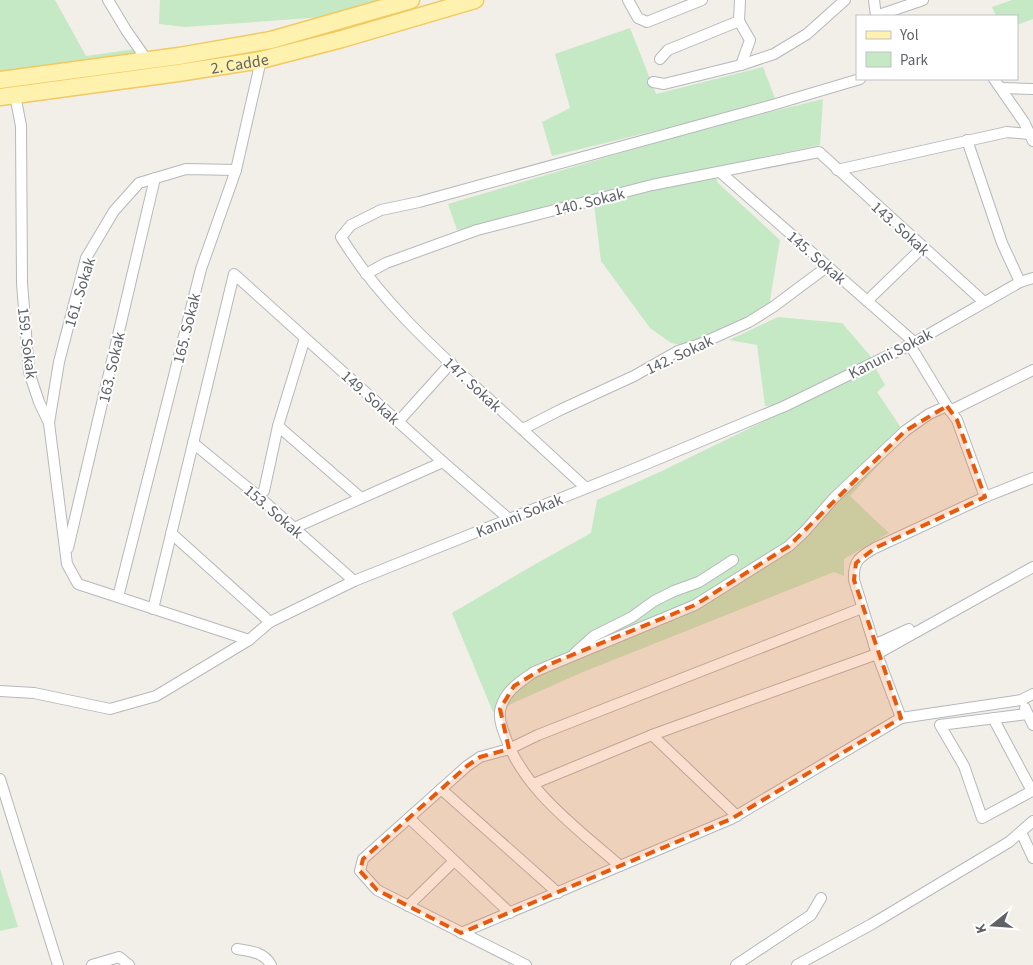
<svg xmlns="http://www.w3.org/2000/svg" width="1033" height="965" font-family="'Source Sans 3',sans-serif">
	<rect width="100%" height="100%" fill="#f1efe8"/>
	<g fill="#c5e8c5">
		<path d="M 0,0 L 55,0 L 86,56 L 135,49 L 138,55 L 0,75 Z"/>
		<path d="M 160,0 L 393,0 L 338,16 L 185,27 L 159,24 Z"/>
		<path d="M 1012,0 L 1033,0 L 1033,19 L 1017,25 L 1017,16 L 996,16 L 992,7 Z"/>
		<path d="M 630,28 L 656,94 L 763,67 L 776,101 L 552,156 L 542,122 L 570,108 L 555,54 Z"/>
		<path d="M 823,99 L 820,145 L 660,179 L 457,230 L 448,204 L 705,128 Z"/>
		<path d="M 716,177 L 718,183 L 780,240 L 770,300 L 774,309 L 687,346 L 671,343 L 650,328 L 601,261 L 594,204 L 702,178 Z"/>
		<path d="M 778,317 L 842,323 L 873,359 L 786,404 L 765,406 L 757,345 L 729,340 Z"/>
		<path d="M 875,367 L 885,385 L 877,392 L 906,435 L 850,496 L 889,533 L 844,559 L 844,576 L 834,572 L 583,672 L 493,712 L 452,613 L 532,566 L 591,533 L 597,500 L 662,471 Z"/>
		<path d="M 0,869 L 18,927 L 0,931 Z"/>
	</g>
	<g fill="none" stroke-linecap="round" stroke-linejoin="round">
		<defs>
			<g id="street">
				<path d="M 108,0 L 126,30 L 147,60"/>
				<path d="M 628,0 L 638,18 L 647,22 L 702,0"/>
				<path d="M 740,0 L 739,21 L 750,40 L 741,65"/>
				<path d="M 874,0 L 876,16"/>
				<path d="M 876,16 L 923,0"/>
				<path d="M 660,59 L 668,50 L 739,21"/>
				<path d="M 994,79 L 1024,122 L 1033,141"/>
				<path d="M 653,82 L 664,84 L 741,65 L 774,54 L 807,34 L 845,0"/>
				<path d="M 1002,88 L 1033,89"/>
				<path d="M 15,95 L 21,126 L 22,283 L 29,372 L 39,402 L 49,423 L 67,564 L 78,584 L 249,640"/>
				<path d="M 967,140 L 1002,243 L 1020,282"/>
				<path d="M 837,170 L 1007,132 L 1029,134"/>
				<path d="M 720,172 L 914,342"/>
				<path d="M 366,274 L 386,263 L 477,230 L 652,185 L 819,152 L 984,302"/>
				<path d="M 867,301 L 923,247"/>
				<path d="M 910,345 L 947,406 L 957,420 L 985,497 L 875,548 C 859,557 853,561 854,580 L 877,654 L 1033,567"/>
				<path d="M 950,411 L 1033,370"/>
				<path d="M 398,422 L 451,363"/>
				<path d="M 49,423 L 59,362 L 86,258 L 114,211 L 139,183 L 186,169 L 236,170"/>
				<path d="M 278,426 L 361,498"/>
				<path d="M 523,429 L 560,410 L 634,376 L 678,351 L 700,344 L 749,322 L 773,307 L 828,266"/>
				<path d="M 193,443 L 258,496 L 354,581"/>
				<path d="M 586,488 C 551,456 516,423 480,391 C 429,344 377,296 341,237 L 351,225 L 381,210 L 419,202 L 769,106 L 860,79"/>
				<path d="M 258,496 L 264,491 L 278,426 L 305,338"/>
				<path d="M 985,497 L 1033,478"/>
				<path d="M 294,528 L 443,462"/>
				<path d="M 171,533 L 270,622"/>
				<path d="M 68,548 L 155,178"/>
				<path d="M 118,597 L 201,269 L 236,170 L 261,60"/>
				<path d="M 153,609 L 234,274 L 443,462 L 509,519"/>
				<path d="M 874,645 L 909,629"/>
				<path d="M 575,653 L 594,636 L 632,617 L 654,601 L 674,591 L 699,582 L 733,560"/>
				<path d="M 0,691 L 34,693 L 110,709 L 156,696 L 249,640 L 270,622 L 354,581 L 634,469 L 785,406 L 910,345 L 1020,282 L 1033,278"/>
				<path d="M 1025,708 L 1033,725"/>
				<path d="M 993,718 L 1032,791 L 982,818 L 964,766 L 940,725 L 1027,714"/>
				<path d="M 652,735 L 737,816"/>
				<path d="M 0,779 L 58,965"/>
				<path d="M 533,784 L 652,735 L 877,654 L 901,718 L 1021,700 L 1033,694"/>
				<path d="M 441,789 L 558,893"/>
				<path d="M 409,818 L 510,913"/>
				<path d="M 1021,832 L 1033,858"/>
				<path d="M 620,866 C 577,828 522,789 504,733 C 501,725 498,715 501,707 C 506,690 520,682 534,672 L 695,605 L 789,546 L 805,531 L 834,498 L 905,431 L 929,414 L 947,406"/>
				<path d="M 408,906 L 454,861"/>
				<path d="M 461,933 L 731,819 L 901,718"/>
				<path d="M 237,949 C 250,951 264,952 271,965"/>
				<path d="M 92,965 L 119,957 L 129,965"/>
				<path d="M 526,965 L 377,890 L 360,871 L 363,859 L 467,766 L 480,757 L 509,749 L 538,735 L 862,608"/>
				<path d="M 736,965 L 811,915 L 821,898"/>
				<path d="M 797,965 L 872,924 L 1009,842 L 1033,821"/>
			</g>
			<g id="primary">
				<path d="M 0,80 L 179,56 L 271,40 L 411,0"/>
				<path id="s1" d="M 0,97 L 178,73 L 261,60 L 342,39 L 475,0"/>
			</g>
		</defs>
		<use href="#street" stroke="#b5b8bc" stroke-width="12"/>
		<use href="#primary" stroke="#f2c960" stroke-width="19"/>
		<use href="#street" stroke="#fff" stroke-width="10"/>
		<use href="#primary" stroke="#fff2af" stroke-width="16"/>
	</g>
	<path fill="#e8590c" fill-opacity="0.2" stroke="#e8590c" stroke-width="4" stroke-dasharray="10 6" stroke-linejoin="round" d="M 947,406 L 957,420 L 985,497 L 875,548 L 856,563 L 854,580 L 901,718 L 731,819 L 461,933 L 377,890 L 360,871 L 363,859 L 467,766 L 480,757 L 509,749 L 500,709 L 514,686 L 550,664 L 695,605 L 789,546 L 905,431 Z"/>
	<g text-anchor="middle" stroke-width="4" stroke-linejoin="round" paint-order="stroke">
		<g font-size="16" fill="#5f6368" stroke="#fff">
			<text dy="6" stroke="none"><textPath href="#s1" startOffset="242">2. Cadde</textPath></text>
			<text transform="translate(589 201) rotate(-14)" y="6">140. Sokak</text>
			<text transform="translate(901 228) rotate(42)" y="6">143. Sokak</text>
			<text transform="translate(817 257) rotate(41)" y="6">145. Sokak</text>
			<text transform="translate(79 292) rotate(-73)" y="6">161. Sokak</text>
			<text transform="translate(186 328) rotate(-76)" y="6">165. Sokak</text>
			<text transform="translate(28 343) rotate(83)" y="6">159. Sokak</text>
			<text transform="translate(890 353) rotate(-27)" y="6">Kanuni Sokak</text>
			<text transform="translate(679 354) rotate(-25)" y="6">142. Sokak</text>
			<text transform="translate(111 367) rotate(-77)" y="6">163. Sokak</text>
			<text transform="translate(473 384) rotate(43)" y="6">147. Sokak</text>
			<text transform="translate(371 397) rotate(42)" y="6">149. Sokak</text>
			<text transform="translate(274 511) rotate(41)" y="6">153. Sokak</text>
			<text transform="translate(519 515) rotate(-22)" y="6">Kanuni Sokak</text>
		</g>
	</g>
	<rect x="856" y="15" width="162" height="65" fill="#ffffff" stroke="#bfc1c3"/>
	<rect x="866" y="31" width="25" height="8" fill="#fff2af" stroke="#bfc1c3"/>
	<text x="900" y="40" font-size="15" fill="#5f6368">Yol</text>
	<rect x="866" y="52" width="25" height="15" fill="#c5e8c5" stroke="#bfc1c3"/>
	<text x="900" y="65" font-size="15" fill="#5f6368">Park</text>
	<g transform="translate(993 925) rotate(253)" stroke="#ffffff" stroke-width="4" paint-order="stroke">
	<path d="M0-4L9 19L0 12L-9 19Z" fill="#5f6368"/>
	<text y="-8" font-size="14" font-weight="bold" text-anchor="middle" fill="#5f6368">K</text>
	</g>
</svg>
